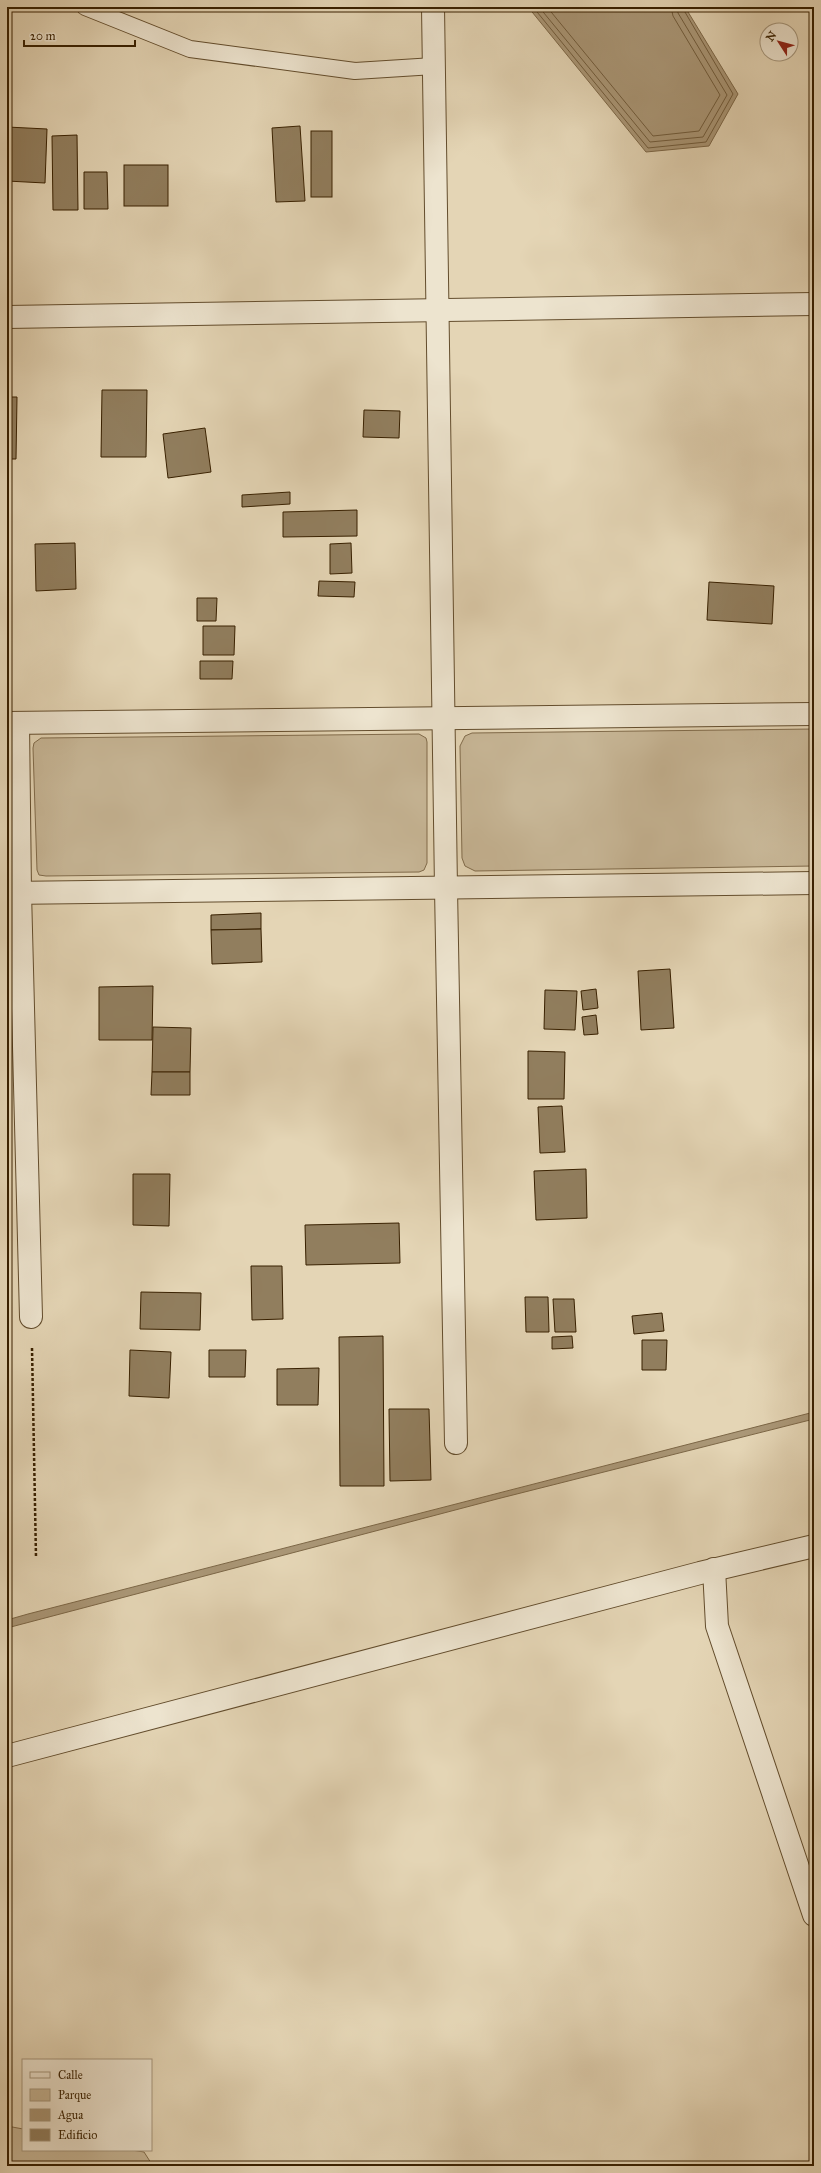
<svg xmlns="http://www.w3.org/2000/svg" width="821" height="2173" font-family="'IM FELL Great Primer',serif">
	<rect width="100%" height="100%" fill="#e4d5b5"/>
	<filter id="stains"><feTurbulence type="fractalNoise" baseFrequency=".005" numOctaves="4"/><feColorMatrix values="0 0 0 0 .2 0 0 0 0 .09 0 0 0 0 .02 0 0 0 .5 -.17"/></filter>
	<radialGradient id="worn" r=".72"><stop offset=".6" stop-color="#630" stop-opacity="0"/><stop offset="1" stop-color="#630" stop-opacity=".3"/></radialGradient>
	<g fill="#c7b696" stroke="#806b4b">
		<path d="M 814,729 L 814,866 L 475,871 L 465,866 L 462,858 L 460,746 L 465,736 L 472,733 Z"/>
		<path d="M 419,734 L 426,738 L 427,742 L 427,863 L 424,870 L 419,872 L 46,876 L 39,875 L 37,870 L 33,748 L 34,743 L 41,738 Z"/>
		<path d="M 7,2126 L 23,2129 L 23,2150 L 132,2150 L 144,2152 L 153,2166 L 7,2166 Z"/>
	</g>
	<g fill="#aa9777" stroke="#7c6747">
		<path d="M 528,7 L 685,7 L 738,94 L 709,146 L 646,152 Z"/>
		<path d="M 814,1412 L 814,1419 L 497,1499 L 7,1628 L 7,1620 L 28,1614 Z"/>
	</g>
	<g fill="none" stroke-linecap="round" stroke-linejoin="round">
		<g stroke="#715c3c" stroke-width="1">
			<path d="M 533,7 L 648,148 L 706,142 L 733,94 L 682,7"/>
			<path d="M 539,7 L 650,142 L 703,137 L 727,95 L 678,13 L 677,7"/>
			<path d="M 547,7 L 653,136 L 699,131 L 720,95 L 673,16 L 671,7"/>
		</g>
	</g>
	<g fill="#917e5e" stroke="#382000">
		<path d="M 300,126 L 305,201 L 276,202 L 272,128 Z"/>
		<path d="M 7,127 L 47,129 L 45,183 L 7,181 Z"/>
		<rect x="311" y="131" width="21" height="66"/>
		<path d="M 77,135 L 78,210 L 53,210 L 52,136 Z"/>
		<rect x="124" y="165" width="44" height="41"/>
		<path d="M 84,172 L 107,172 L 108,209 L 84,209 Z"/>
		<path d="M 102,390 L 147,390 L 146,457 L 101,457 Z"/>
		<path d="M 7,397 L 17,397 L 16,459 L 7,459 Z"/>
		<path d="M 364,410 L 400,411 L 399,438 L 363,437 Z"/>
		<path d="M 205,428 L 211,472 L 168,478 L 163,434 Z"/>
		<path d="M 290,492 L 290,504 L 242,507 L 242,495 Z"/>
		<path d="M 357,510 L 357,536 L 283,537 L 283,512 Z"/>
		<path d="M 75,543 L 76,589 L 36,591 L 35,544 Z"/>
		<path d="M 351,543 L 352,573 L 330,574 L 330,544 Z"/>
		<path d="M 319,581 L 355,582 L 354,597 L 318,596 Z"/>
		<path d="M 709,582 L 774,586 L 772,624 L 707,620 Z"/>
		<path d="M 197,598 L 217,598 L 216,621 L 197,621 Z"/>
		<path d="M 203,626 L 235,626 L 234,655 L 203,655 Z"/>
		<path d="M 200,661 L 233,661 L 232,679 L 200,679 Z"/>
		<path d="M 261,913 L 261,929 L 211,930 L 211,915 Z"/>
		<path d="M 261,929 L 262,962 L 212,964 L 211,930 Z"/>
		<path d="M 670,969 L 674,1028 L 641,1030 L 638,971 Z"/>
		<path d="M 153,986 L 152,1040 L 99,1040 L 99,987 Z"/>
		<path d="M 596,989 L 598,1008 L 583,1010 L 581,991 Z"/>
		<path d="M 545,990 L 577,991 L 575,1030 L 544,1029 Z"/>
		<path d="M 596,1015 L 598,1034 L 584,1035 L 582,1017 Z"/>
		<path d="M 153,1027 L 191,1028 L 190,1072 L 152,1072 Z"/>
		<path d="M 528,1051 L 565,1052 L 564,1099 L 528,1099 Z"/>
		<path d="M 152,1072 L 190,1072 L 190,1095 L 151,1095 Z"/>
		<path d="M 562,1106 L 565,1152 L 540,1153 L 538,1107 Z"/>
		<path d="M 586,1169 L 587,1218 L 536,1220 L 534,1171 Z"/>
		<path d="M 133,1174 L 170,1174 L 169,1226 L 133,1225 Z"/>
		<path d="M 399,1223 L 400,1263 L 306,1265 L 305,1225 Z"/>
		<path d="M 251,1266 L 282,1266 L 283,1319 L 252,1320 Z"/>
		<path d="M 141,1292 L 201,1293 L 200,1330 L 140,1329 Z"/>
		<path d="M 525,1297 L 548,1297 L 549,1332 L 526,1332 Z"/>
		<path d="M 553,1299 L 574,1299 L 576,1332 L 555,1332 Z"/>
		<path d="M 662,1313 L 664,1331 L 634,1334 L 632,1316 Z"/>
		<path d="M 383,1336 L 384,1486 L 340,1486 L 339,1337 Z"/>
		<path d="M 572,1336 L 573,1348 L 552,1349 L 552,1337 Z"/>
		<path d="M 642,1340 L 667,1340 L 666,1370 L 642,1370 Z"/>
		<path d="M 130,1350 L 171,1352 L 169,1398 L 129,1396 Z"/>
		<path d="M 209,1350 L 246,1350 L 245,1377 L 209,1377 Z"/>
		<path d="M 319,1368 L 318,1405 L 277,1405 L 277,1369 Z"/>
		<path d="M 389,1409 L 429,1409 L 431,1480 L 390,1481 Z"/>
	</g>
	<g fill="none" stroke-linecap="round" stroke-linejoin="round">
		<defs>
			<path id="service" d="M 85,7 L 190,49 L 355,71 L 434,66"/>
			<g id="minor">
				<path d="M 433,7 L 446,888 L 456,1443"/>
				<path d="M 7,317 L 814,304"/>
				<path d="M 7,723 L 814,714"/>
				<path d="M 18,723 L 20,892 L 31,1317"/>
				<path d="M 7,893 L 814,883"/>
				<path d="M 714,1569 L 717,1626 L 814,1915"/>
			</g>
			<path id="tertiary" d="M 7,1756 L 700,1573 L 814,1546"/>
		</defs>
		<use href="#service" stroke="#634d2d" stroke-width="18"/>
		<use href="#minor" stroke="#634d2d" stroke-width="24"/>
		<use href="#tertiary" stroke="#634d2d" stroke-width="24"/>
		<path stroke="#382000" stroke-width="2.5" stroke-dasharray="3 2" stroke-linecap="butt" d="M 32,1348 L 36,1557"/>
		<use href="#service" stroke="#ede4cf" stroke-width="16"/>
		<use href="#minor" stroke="#ede4cf" stroke-width="22"/>
		<use href="#tertiary" stroke="#ede4cf" stroke-width="22"/>
	</g>
	<rect width="821" height="2173" fill="none" stroke="#e4d5b5" stroke-width="24"/>
	<rect x="8" y="8" width="805" height="2157" fill="none" stroke="#382000" stroke-width="2"/>
	<rect x="12" y="12" width="797" height="2149" fill="none" stroke="#382000"/>
	<rect x="22" y="2059" width="130" height="92" fill="#ede4cf" stroke="#a5967c"/>
	<rect x="30" y="2072" width="20" height="6" fill="#ede4cf" stroke="#a5967c"/>
	<text x="58" y="2079" font-size="12" fill="#382000">Calle</text>
	<rect x="30" y="2089" width="20" height="12" fill="#c7b696" stroke="#a5967c"/>
	<text x="58" y="2099" font-size="12" fill="#382000">Parque</text>
	<rect x="30" y="2109" width="20" height="12" fill="#aa9777" stroke="#a5967c"/>
	<text x="58" y="2119" font-size="12" fill="#382000">Agua</text>
	<rect x="30" y="2129" width="20" height="12" fill="#917e5e" stroke="#a5967c"/>
	<text x="58" y="2139" font-size="12" fill="#382000">Edificio</text>
	<g transform="translate(779 42) rotate(306)"><circle r="19" fill="#ede4cf" stroke="#a5967c"/>
	<path d="M0-3L7 15L0 10L-7 15Z" fill="#8f2418"/>
	<text y="-6" font-size="11" font-weight="bold" text-anchor="middle" fill="#382000">N</text>
	</g>
	<path d="M24 40v6h111v-6" fill="none" stroke="#382000" stroke-width="2"/>
	<text x="30" y="40" font-size="12" fill="#382000" stroke="#ede4cf" stroke-width="3" paint-order="stroke">20 m</text>
	<rect width="100%" height="100%" filter="url(#stains)"/>
	<rect width="100%" height="100%" fill="url(#worn)"/>
</svg>
